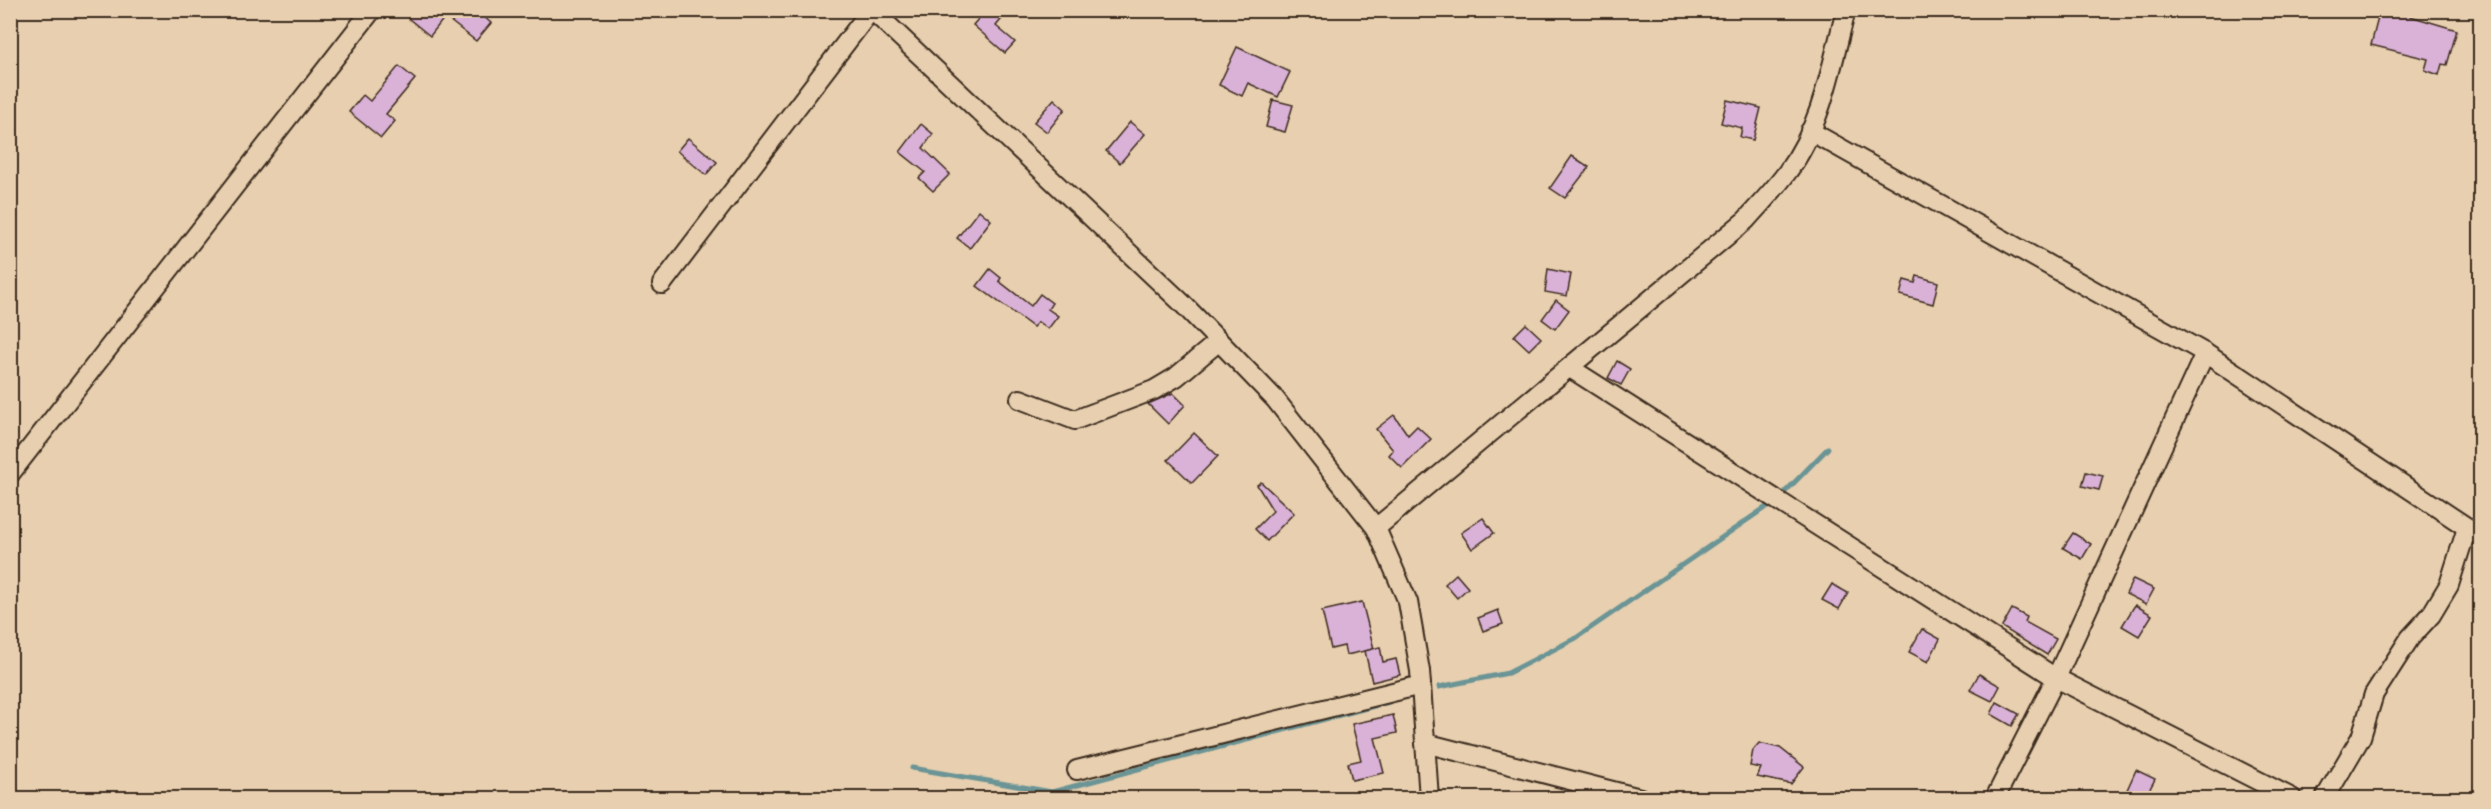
<svg xmlns="http://www.w3.org/2000/svg" width="2491" height="809" font-family="Mali,sans-serif">
	<rect width="100%" height="100%" fill="#e7cfaf"/>
	<filter id="ink" filterUnits="userSpaceOnUse"><feTurbulence type="fractalNoise" baseFrequency=".0167" numOctaves="2"/><feDisplacementMap in="SourceGraphic" scale="12" xChannelSelector="R" yChannelSelector="G"/><feConvolveMatrix kernelMatrix="1 2 1 2 8 2 1 2 1" color-interpolation-filters="sRGB"/></filter>
	<g filter="url(#ink)">
		<g fill="none" stroke-linecap="round" stroke-linejoin="round">
			<g stroke="#6a9495" stroke-width="5">
				<path d="M 1786,491 L 1828,448"/>
				<path d="M 1439,687 L 1508,673 L 1576,638 L 1769,505"/>
				<path d="M 912,768 L 1052,792 L 1389,702"/>
			</g>
		</g>
		<g fill="#dab1d7" stroke="#3b2a1e" stroke-width="1.5">
			<path d="M 398,10 L 476,10 L 491,23 L 476,41 L 445,17 L 430,36 Z"/>
			<path d="M 986,10 L 1009,10 L 996,26 L 1015,42 L 1005,53 L 973,25 Z"/>
			<path d="M 2380,10 L 2400,10 L 2411,14 L 2410,16 L 2457,30 L 2447,65 L 2442,64 L 2439,75 L 2425,70 L 2428,59 L 2371,45 Z"/>
			<path d="M 1237,47 L 1290,72 L 1278,97 L 1248,83 L 1242,96 L 1219,85 Z"/>
			<path d="M 399,66 L 415,79 L 386,114 L 395,121 L 381,138 L 349,112 L 363,95 L 370,101 Z"/>
			<path d="M 1054,99 L 1065,109 L 1047,132 L 1034,122 Z"/>
			<path d="M 1273,100 L 1293,105 L 1285,132 L 1266,127 Z"/>
			<path d="M 1727,100 L 1761,108 L 1753,140 L 1740,137 L 1742,128 L 1721,123 Z"/>
			<path d="M 1130,122 L 1145,134 L 1120,163 L 1106,151 Z"/>
			<path d="M 921,124 L 933,134 L 923,148 L 950,174 L 933,191 L 919,178 L 925,172 L 900,152 Z"/>
			<path d="M 688,138 L 717,162 L 706,175 L 677,151 Z"/>
			<path d="M 1572,156 L 1589,167 L 1565,198 L 1550,188 Z"/>
			<path d="M 979,210 L 991,220 L 970,248 L 957,238 Z"/>
			<path d="M 990,269 L 1001,278 L 999,281 L 1031,306 L 1040,294 L 1052,303 L 1048,309 L 1058,316 L 1048,329 L 1038,322 L 1033,327 L 977,286 Z"/>
			<path d="M 1548,269 L 1571,274 L 1567,296 L 1545,292 Z"/>
			<path d="M 1917,276 L 1938,282 L 1933,304 L 1900,295 L 1904,280 L 1915,283 Z"/>
			<path d="M 1556,300 L 1569,310 L 1555,329 L 1542,319 Z"/>
			<path d="M 1526,324 L 1541,338 L 1529,350 L 1514,336 Z"/>
			<path d="M 1617,361 L 1630,369 L 1621,385 L 1608,378 Z"/>
			<path d="M 1173,393 L 1185,405 L 1168,424 L 1148,404 Z"/>
			<path d="M 1394,415 L 1408,435 L 1417,426 L 1431,439 L 1402,468 L 1389,455 L 1393,450 L 1376,429 Z"/>
			<path d="M 1194,433 L 1218,456 L 1192,483 L 1168,460 Z"/>
			<path d="M 2086,472 L 2103,476 L 2099,490 L 2082,486 Z"/>
			<path d="M 1261,482 L 1294,513 L 1267,541 L 1255,529 L 1273,511 L 1257,485 Z"/>
			<path d="M 1483,518 L 1494,533 L 1472,549 L 1461,533 Z"/>
			<path d="M 2073,533 L 2091,544 L 2082,559 L 2063,548 Z"/>
			<path d="M 1456,574 L 1468,588 L 1457,598 L 1445,584 Z"/>
			<path d="M 2133,579 L 2154,589 L 2146,604 L 2126,594 Z"/>
			<path d="M 1832,584 L 1848,593 L 1839,609 L 1822,600 Z"/>
			<path d="M 1362,602 L 1374,649 L 1346,655 L 1344,646 L 1331,649 L 1322,611 Z"/>
			<path d="M 2135,605 L 2152,615 L 2139,636 L 2122,626 Z"/>
			<path d="M 2012,609 L 2027,617 L 2025,622 L 2056,639 L 2047,655 L 2002,627 Z"/>
			<path d="M 1498,610 L 1503,624 L 1483,631 L 1478,618 Z"/>
			<path d="M 1922,629 L 1940,639 L 1928,662 L 1909,652 Z"/>
			<path d="M 1380,647 L 1383,662 L 1396,659 L 1400,675 L 1372,682 L 1365,651 Z"/>
			<path d="M 1979,674 L 2000,686 L 1992,701 L 1970,690 Z"/>
			<path d="M 1997,702 L 2019,714 L 2012,726 L 1991,714 Z"/>
			<path d="M 1393,715 L 1397,733 L 1375,738 L 1384,773 L 1352,780 L 1348,763 L 1361,760 L 1352,724 Z"/>
			<path d="M 1759,743 L 1780,748 L 1804,767 L 1791,784 L 1757,777 L 1761,768 L 1750,766 L 1753,750 Z"/>
			<path d="M 2136,770 L 2155,779 L 2145,798 L 2126,792 Z"/>
		</g>
		<g fill="none" stroke-linecap="round" stroke-linejoin="round">
			<defs>
				<g id="minor">
					<path d="M 872,10 L 1182,303 L 1275,399 L 1376,528 L 1408,602 L 1420,671 L 1429,798"/>
					<path d="M 1810,131 L 2205,353 L 2480,536"/>
					<path d="M 662,284 L 871,10"/>
					<path d="M 1570,368 L 2056,678 L 2292,798"/>
					<path d="M 1020,399 L 1075,420 L 1154,390 L 1176,377 L 1219,341"/>
					<path d="M 10,474 L 372,10"/>
					<path d="M 1376,528 L 1746,220 C 1760,204 1776,188 1788,171 C 1822,126 1832,63 1846,10"/>
					<path d="M 1425,743 L 1640,798"/>
					<path d="M 1077,770 L 1421,685"/>
					<path d="M 1995,798 L 2056,678 L 2205,353"/>
					<path d="M 2325,798 L 2361,737 L 2374,694 L 2410,638 L 2431,615 L 2449,585 L 2467,528"/>
				</g>
			</defs>
			<use href="#minor" stroke="#3b2a1e" stroke-width="22"/>
			<use href="#minor" stroke="#e7cfaf" stroke-width="18"/>
		</g>
	</g>
	<rect width="2491" height="809" fill="none" stroke="#e7cfaf" stroke-width="36"/>
	<rect x="18" y="18" width="2455" height="773" fill="none" stroke="#3b2a1e" stroke-width="2" filter="url(#ink)"/>
</svg>
